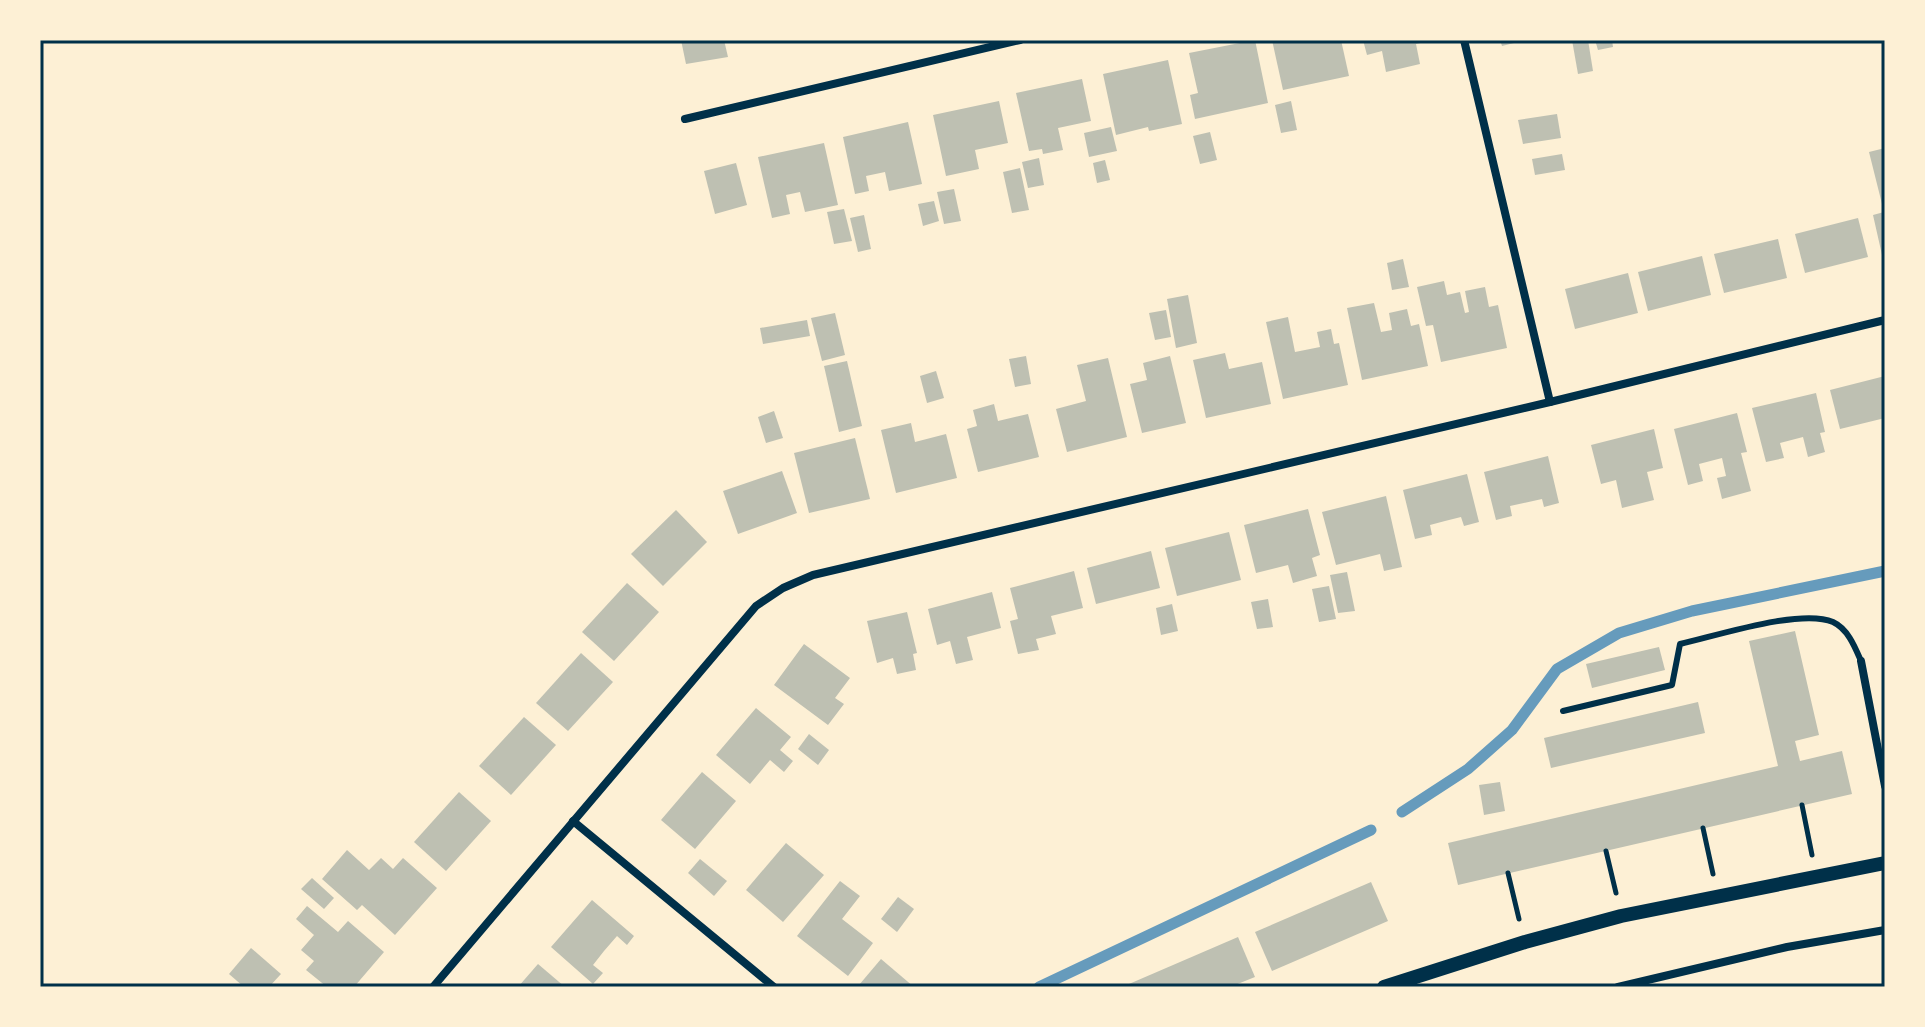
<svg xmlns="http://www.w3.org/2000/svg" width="1925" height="1027" font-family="Figtree,sans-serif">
	<rect width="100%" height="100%" fill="#fdf0d5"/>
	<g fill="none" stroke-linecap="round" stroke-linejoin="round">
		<g stroke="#669bbc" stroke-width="11">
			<path d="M 1402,812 L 1468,769 L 1512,730 L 1557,669 L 1619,633 L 1692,611 L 1885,571"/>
			<path d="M 1039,987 L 1371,830"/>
		</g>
	</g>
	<g fill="#bec0b2">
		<path d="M 681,40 L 724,40 L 728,57 L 686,64 Z"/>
		<path d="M 1255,40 L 1268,103 L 1195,119 L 1190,95 L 1198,93 L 1189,53 Z"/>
		<path d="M 1272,40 L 1341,40 L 1349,76 L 1283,90 Z"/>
		<path d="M 1363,40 L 1429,40 L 1429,41 L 1416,44 L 1420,64 L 1386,72 L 1382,51 L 1367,55 Z"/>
		<path d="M 1500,40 L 1522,40 L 1522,41 L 1502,46 Z"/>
		<path d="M 1572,40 L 1588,40 L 1593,71 L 1578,74 Z"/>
		<path d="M 1595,40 L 1612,40 L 1613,47 L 1598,50 Z"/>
		<path d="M 1168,60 L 1182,124 L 1149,131 L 1148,127 L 1116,135 L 1103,74 Z"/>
		<path d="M 1082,79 L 1091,121 L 1058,128 L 1063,150 L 1043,154 L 1042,149 L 1029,151 L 1016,93 Z"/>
		<path d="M 999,101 L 1008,143 L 975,150 L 979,169 L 946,176 L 933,115 Z"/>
		<path d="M 1291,101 L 1297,130 L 1281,133 L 1275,105 Z"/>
		<path d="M 1557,114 L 1561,138 L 1523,144 L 1518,120 Z"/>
		<path d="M 908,122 L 922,184 L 889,191 L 885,172 L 866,176 L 869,191 L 855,194 L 843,137 Z"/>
		<path d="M 1111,127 L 1117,151 L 1089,157 L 1084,133 Z"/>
		<path d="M 1210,132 L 1217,160 L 1200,164 L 1193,136 Z"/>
		<path d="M 824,143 L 838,205 L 805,212 L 800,192 L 786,195 L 790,214 L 772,218 L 758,157 Z"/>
		<path d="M 1885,148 L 1885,254 L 1882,255 L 1873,215 L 1884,212 L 1869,152 Z"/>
		<path d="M 1562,154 L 1565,170 L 1535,175 L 1532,159 Z"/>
		<path d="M 1039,158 L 1044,185 L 1028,188 L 1022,162 Z"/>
		<path d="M 1105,160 L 1110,180 L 1097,183 L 1093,163 Z"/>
		<path d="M 736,163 L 747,205 L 715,214 L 704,171 Z"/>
		<path d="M 1020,168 L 1029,210 L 1012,213 L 1003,172 Z"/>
		<path d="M 954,189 L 961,221 L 944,224 L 937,192 Z"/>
		<path d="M 934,201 L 939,221 L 923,226 L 918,204 Z"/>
		<path d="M 844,209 L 852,241 L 834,244 L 827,212 Z"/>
		<path d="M 864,215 L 871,249 L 858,252 L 850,218 Z"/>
		<path d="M 1858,218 L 1868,257 L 1805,273 L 1795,234 Z"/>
		<path d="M 1778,239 L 1787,278 L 1724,293 L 1714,254 Z"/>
		<path d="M 1702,256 L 1711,295 L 1648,311 L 1638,272 Z"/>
		<path d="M 1403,259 L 1409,287 L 1392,290 L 1387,263 Z"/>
		<path d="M 1628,273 L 1638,313 L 1575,329 L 1565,289 Z"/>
		<path d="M 1444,281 L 1447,295 L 1460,292 L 1465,313 L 1469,312 L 1465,291 L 1485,287 L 1489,307 L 1498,305 L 1507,348 L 1441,362 L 1433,325 L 1426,326 L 1417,287 Z"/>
		<path d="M 1188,295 L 1197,343 L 1176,348 L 1167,299 Z"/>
		<path d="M 1374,303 L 1381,332 L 1392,330 L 1389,313 L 1407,309 L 1411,326 L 1419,324 L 1428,366 L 1362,380 L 1347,308 Z"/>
		<path d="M 1166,310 L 1171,337 L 1155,340 L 1149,313 Z"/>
		<path d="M 835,313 L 845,355 L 822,361 L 811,318 Z"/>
		<path d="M 1288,317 L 1295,352 L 1320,347 L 1317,332 L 1331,329 L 1334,344 L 1339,343 L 1348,385 L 1283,399 L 1266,322 Z"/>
		<path d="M 807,320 L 810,336 L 763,344 L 760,328 Z"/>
		<path d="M 1225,353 L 1229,369 L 1262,362 L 1271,404 L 1206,418 L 1193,360 Z"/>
		<path d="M 1026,356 L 1031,384 L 1015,387 L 1009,359 Z"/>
		<path d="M 1170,356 L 1186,423 L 1142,433 L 1130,384 L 1147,380 L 1143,363 Z"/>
		<path d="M 1108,358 L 1127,437 L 1067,452 L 1056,409 L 1086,401 L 1077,365 Z"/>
		<path d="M 847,361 L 862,426 L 839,432 L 824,366 Z"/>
		<path d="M 936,371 L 944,398 L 927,403 L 920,376 Z"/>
		<path d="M 1885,376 L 1885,418 L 1840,429 L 1830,390 Z"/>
		<path d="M 1816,393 L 1825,432 L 1820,433 L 1825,452 L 1808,457 L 1803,437 L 1780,443 L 1784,458 L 1766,462 L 1752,408 Z"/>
		<path d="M 994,404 L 998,421 L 1028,414 L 1039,457 L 978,472 L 967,429 L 977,426 L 973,410 Z"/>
		<path d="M 774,411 L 783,438 L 766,443 L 758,417 Z"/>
		<path d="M 1737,413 L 1747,452 L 1741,453 L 1751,491 L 1722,499 L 1717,478 L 1726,476 L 1722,458 L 1699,464 L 1703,481 L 1688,485 L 1674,429 Z"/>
		<path d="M 911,423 L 915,442 L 946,434 L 957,478 L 896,493 L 881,430 Z"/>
		<path d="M 1654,429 L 1663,468 L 1647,472 L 1654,500 L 1622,508 L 1616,480 L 1601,484 L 1591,445 Z"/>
		<path d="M 855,438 L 870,499 L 809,513 L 794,453 Z"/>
		<path d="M 1548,456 L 1559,503 L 1544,507 L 1542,499 L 1510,506 L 1512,516 L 1496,520 L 1484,472 Z"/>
		<path d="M 782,471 L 797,513 L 738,534 L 723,491 Z"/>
		<path d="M 1467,474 L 1479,522 L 1464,526 L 1461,517 L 1445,521 L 1430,525 L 1432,535 L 1415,539 L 1403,490 Z"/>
		<path d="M 1386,496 L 1402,567 L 1384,571 L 1380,554 L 1336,565 L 1322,512 Z"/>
		<path d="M 1308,509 L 1320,555 L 1312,558 L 1317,576 L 1293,583 L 1288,565 L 1256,573 L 1244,525 Z"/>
		<path d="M 676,510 L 707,542 L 663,586 L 631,554 Z"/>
		<path d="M 1229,532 L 1241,580 L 1177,596 L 1165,548 Z"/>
		<path d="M 1151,551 L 1160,588 L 1096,604 L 1087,568 Z"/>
		<path d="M 1074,571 L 1083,608 L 1051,616 L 1056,634 L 1036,639 L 1039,650 L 1018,654 L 1010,621 L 1018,619 L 1010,588 Z"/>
		<path d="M 1347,572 L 1355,611 L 1338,613 L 1330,575 Z"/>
		<path d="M 627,583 L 659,612 L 614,661 L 582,632 Z"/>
		<path d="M 1329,586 L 1336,619 L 1319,622 L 1312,589 Z"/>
		<path d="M 992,592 L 1001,628 L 967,637 L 973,660 L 956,664 L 950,641 L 937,645 L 928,609 Z"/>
		<path d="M 1268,599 L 1273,627 L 1257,629 L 1251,602 Z"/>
		<path d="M 1172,604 L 1178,631 L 1161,635 L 1156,608 Z"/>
		<path d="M 907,612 L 917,653 L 913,654 L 916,670 L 897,674 L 893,658 L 877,663 L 867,621 Z"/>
		<path d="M 1795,631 L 1819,735 L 1795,741 L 1800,761 L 1842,751 L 1852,794 L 1458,885 L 1448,843 L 1778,766 L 1749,641 Z"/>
		<path d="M 804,644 L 850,678 L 835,698 L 844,704 L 828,725 L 774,685 Z"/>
		<path d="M 1659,647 L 1665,670 L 1592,688 L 1586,664 Z"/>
		<path d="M 581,653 L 613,682 L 568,731 L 536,703 Z"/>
		<path d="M 1698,702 L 1705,733 L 1551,768 L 1544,738 Z"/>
		<path d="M 756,708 L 791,737 L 780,750 L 793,761 L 784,772 L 770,760 L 750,784 L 716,755 Z"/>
		<path d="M 524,717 L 556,745 L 511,795 L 479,766 Z"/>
		<path d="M 809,734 L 829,750 L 818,765 L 798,749 Z"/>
		<path d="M 702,772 L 736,801 L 695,849 L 661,820 Z"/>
		<path d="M 1500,782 L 1505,811 L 1484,815 L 1479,785 Z"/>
		<path d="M 459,792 L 491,821 L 446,871 L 414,842 Z"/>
		<path d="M 786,843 L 824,875 L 783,922 L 746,890 Z"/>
		<path d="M 347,850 L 369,870 L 381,858 L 393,869 L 403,858 L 437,888 L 395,935 L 362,905 L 357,910 L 322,879 Z"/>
		<path d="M 700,859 L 727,881 L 714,896 L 688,873 Z"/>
		<path d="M 312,878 L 334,898 L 324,909 L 301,889 Z"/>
		<path d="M 840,881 L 860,896 L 842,919 L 873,943 L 848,976 L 797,936 Z"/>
		<path d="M 1371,882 L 1388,921 L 1272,971 L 1255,932 Z"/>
		<path d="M 898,897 L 914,909 L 897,932 L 881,919 Z"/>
		<path d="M 592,900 L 634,936 L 627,945 L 617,936 L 604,951 L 593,965 L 603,973 L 593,984 L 551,947 Z"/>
		<path d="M 307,906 L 338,932 L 348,921 L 384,952 L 354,987 L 327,987 L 306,970 L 314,961 L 301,950 L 314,935 L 296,919 Z"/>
		<path d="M 1238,937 L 1255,977 L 1230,987 L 1122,987 Z"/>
		<path d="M 251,948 L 281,974 L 269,987 L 244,987 L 229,974 Z"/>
		<path d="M 881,959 L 914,987 L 859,985 Z"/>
		<path d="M 538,964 L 565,987 L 518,987 Z"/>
	</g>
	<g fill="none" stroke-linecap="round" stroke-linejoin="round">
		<g stroke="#003049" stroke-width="5">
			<path d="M 1802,805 L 1812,855"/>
			<path d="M 1703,828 L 1713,874"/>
			<path d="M 1606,851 L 1616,893"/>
			<path d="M 1508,873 L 1519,919"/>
		</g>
		<path stroke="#003049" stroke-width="6" d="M 1563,711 L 1672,685 L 1680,644 C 1716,636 1801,608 1833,622 C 1848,629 1855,647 1861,661"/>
		<g stroke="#003049" stroke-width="8">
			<path d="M 1464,40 L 1550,402"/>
			<path d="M 685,119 L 1020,40"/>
			<path d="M 1861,661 L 1885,786"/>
			<path d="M 573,821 L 774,987"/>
			<path d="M 433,987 L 756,606 L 783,588 L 813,575 L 1550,402 L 1885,320"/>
			<path d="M 1618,987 L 1787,947 L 1885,930"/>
		</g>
		<path stroke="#003049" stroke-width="14" d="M 1384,987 L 1525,942 L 1621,916 L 1885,863"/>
	</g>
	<rect width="1925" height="1027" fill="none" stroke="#fdf0d5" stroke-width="84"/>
	<rect x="42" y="42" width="1841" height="943" fill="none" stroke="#003049" stroke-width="3"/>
</svg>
